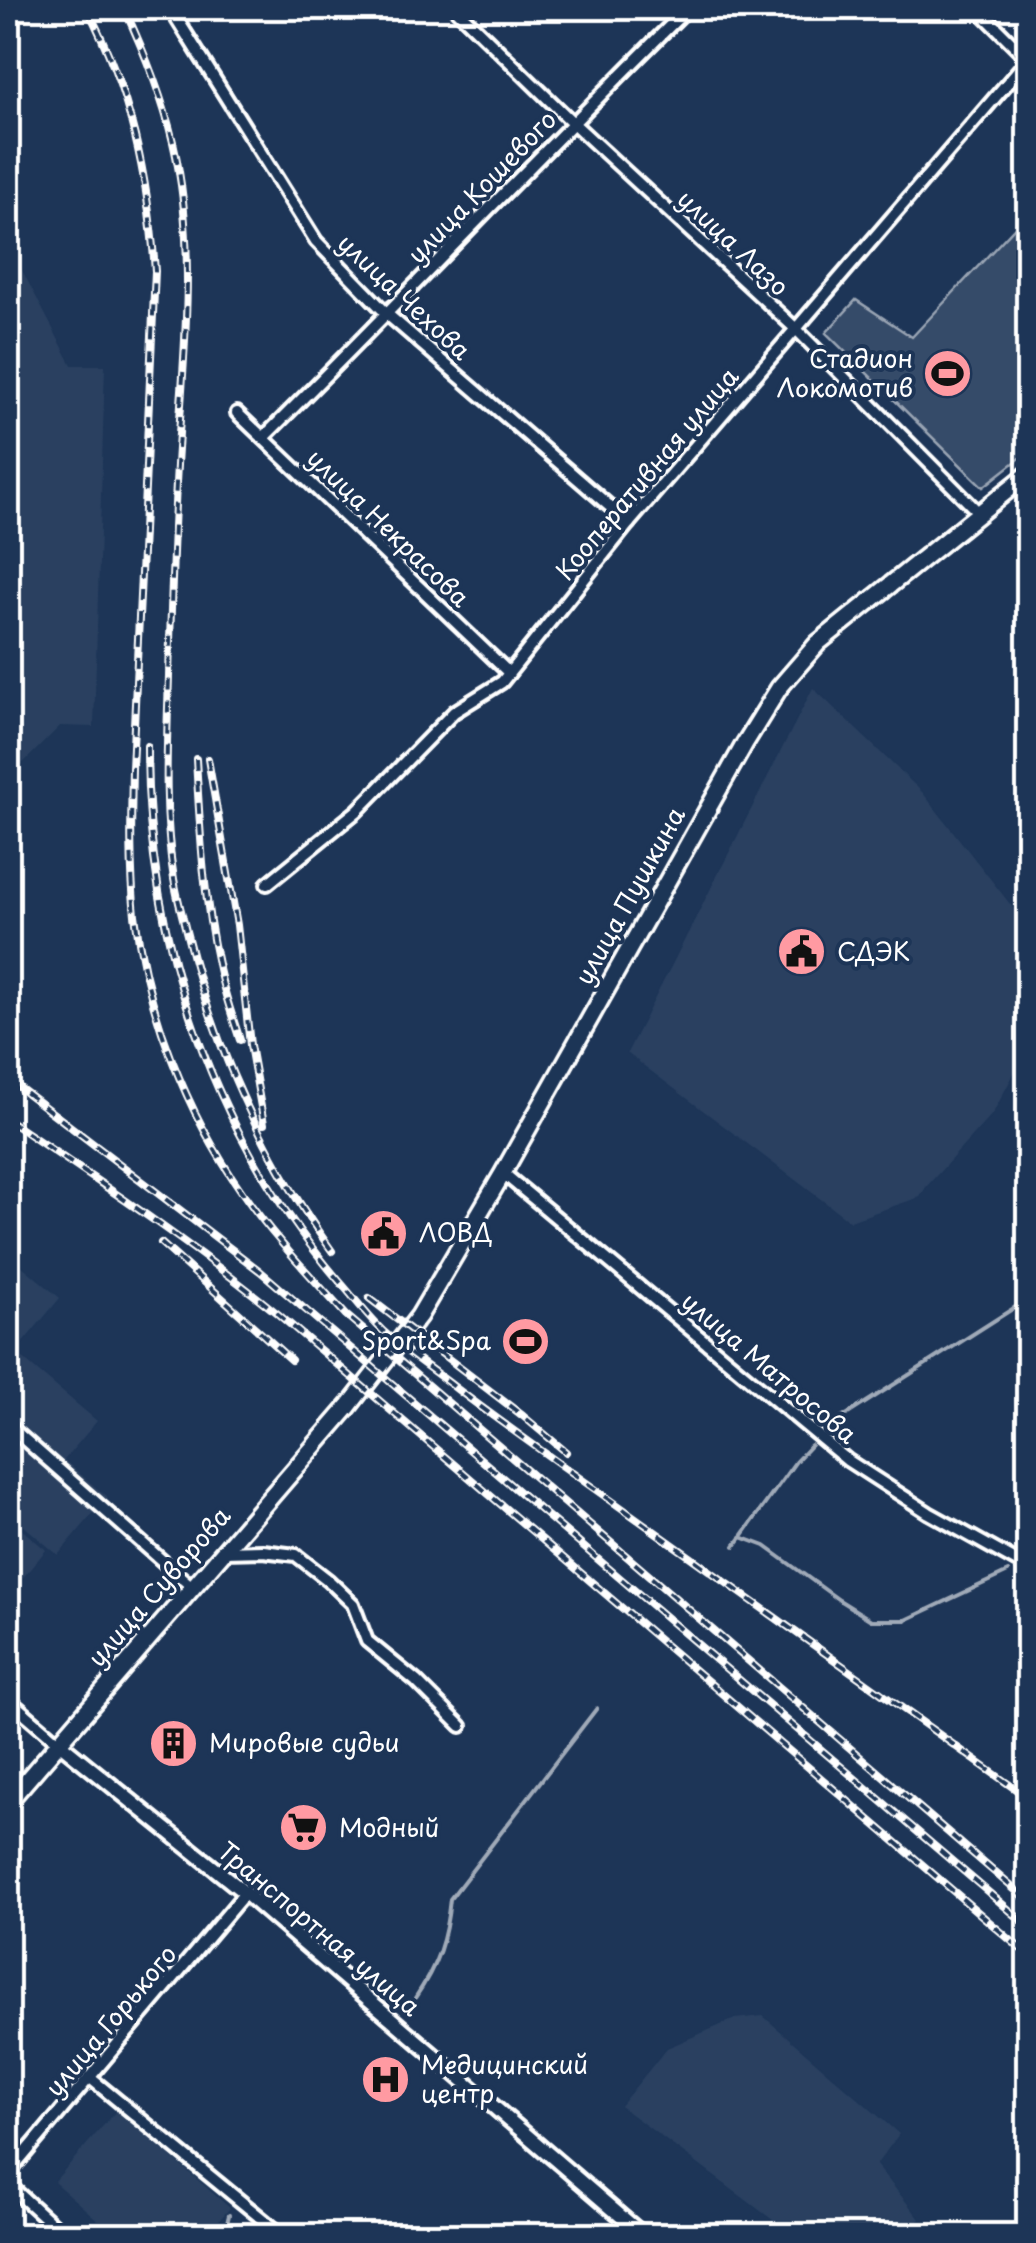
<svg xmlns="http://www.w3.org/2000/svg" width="1036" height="2243" font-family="'Playpen Sans',sans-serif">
	<rect width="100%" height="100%" fill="#1d3557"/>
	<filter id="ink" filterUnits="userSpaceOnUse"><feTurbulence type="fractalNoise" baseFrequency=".01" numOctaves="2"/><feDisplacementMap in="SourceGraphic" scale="20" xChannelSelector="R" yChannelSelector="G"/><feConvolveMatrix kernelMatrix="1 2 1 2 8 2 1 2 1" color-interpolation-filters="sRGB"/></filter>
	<g filter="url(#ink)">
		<g fill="#2a4161">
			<path d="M 8,244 L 72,365 L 105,365 L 94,727 L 60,726 L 8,778 Z"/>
			<path d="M 813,688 L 922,792 L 1028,927 L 1028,1047 L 993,1113 L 926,1187 L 920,1197 L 850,1221 L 627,1053 Z"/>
			<path d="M 8,1254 L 60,1298 L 15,1352 L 97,1421 L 64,1460 L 107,1497 L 58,1555 L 8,1512 Z"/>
			<path d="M 8,1518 L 46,1550 L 20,1581 L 8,1571 Z"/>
			<path d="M 763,2016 L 899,2134 L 876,2165 L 920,2219 L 904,2235 L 762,2235 L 773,2220 L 620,2106 L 667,2048 L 735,2019 Z"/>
			<path d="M 117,2110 L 230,2208 L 206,2235 L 115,2235 L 54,2182 Z"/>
		</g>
		<path fill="#364b69" stroke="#9aa5b4" stroke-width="2.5" d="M 1028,213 L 1028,452 L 983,487 L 826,333 L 856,300 L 912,337 Z"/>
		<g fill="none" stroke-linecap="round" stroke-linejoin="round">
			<g stroke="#a0aab8" stroke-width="4">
				<path d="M 829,1426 L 1028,1299"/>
				<path d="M 741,1537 L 765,1546 L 839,1600 L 871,1620 L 906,1620 L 1008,1572"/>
				<path d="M 735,1546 L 796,1461 L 811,1445"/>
				<path d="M 1026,1554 L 1028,1552"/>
				<path d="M 415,1998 C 438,1964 446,1939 450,1899 L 597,1708"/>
				<path d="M 224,2236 L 229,2215"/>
			</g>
			<defs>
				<g id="minor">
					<path d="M 170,8 L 316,241 L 387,314 L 629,523"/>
					<path d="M 455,8 L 572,122 L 796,329 L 980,514"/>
					<path d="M 977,8 L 1028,59"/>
					<path d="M 237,413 L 509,673"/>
					<path d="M 264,437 C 407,295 545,149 688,8"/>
					<path d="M 267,884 L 357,811 L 454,712 L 502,682 L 629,523 L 1028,59"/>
					<path d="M 503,1173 L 847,1460 L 929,1513 L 1028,1568"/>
					<path d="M 8,1425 L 192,1587"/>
					<path d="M 224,1552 L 263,1551 L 296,1555 L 328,1580 L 353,1604 L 367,1641 L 416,1681 L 461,1726"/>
					<path d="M 8,1699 L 58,1742"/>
					<path d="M 89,2077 L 283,2236"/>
					<path d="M 8,2174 L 245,1893"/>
					<path d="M 8,2184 L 65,2236"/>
				</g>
				<path id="tertiary" d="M 58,1742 L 245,1893 L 644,2236"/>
				<path id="secondary" d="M 8,1802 L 349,1406 L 419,1316 L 503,1173 L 745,743 L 779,688 L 818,643 L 1028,474"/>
			</defs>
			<use href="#minor" stroke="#fff" stroke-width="18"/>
			<use href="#tertiary" stroke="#fff" stroke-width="20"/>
			<use href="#secondary" stroke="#fff" stroke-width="22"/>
			<use href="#minor" stroke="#1d3557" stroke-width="10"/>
			<use href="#tertiary" stroke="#1d3557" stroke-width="12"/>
			<use href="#secondary" stroke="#1d3557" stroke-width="15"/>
			<defs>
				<g id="rail">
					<path d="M 87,8 C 131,92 148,177 155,271 L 132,769 C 131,818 130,867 135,915 C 147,1012 186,1112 242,1192 C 272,1236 310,1275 346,1315 L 1028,1901"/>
					<path d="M 124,8 C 144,51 162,95 173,142 C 198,247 183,359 177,465 C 173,535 171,606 169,676 C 167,743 163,813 174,879 C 177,897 182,914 186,931 C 214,1047 262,1154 332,1251"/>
					<path d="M 147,746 C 147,942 212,1133 340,1282 C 355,1299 369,1318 385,1333 C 407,1353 433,1370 457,1389 C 519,1436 583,1480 647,1526 C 774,1617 901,1707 1028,1798"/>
					<path d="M 196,759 C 200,827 203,897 218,964 C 223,990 232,1015 240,1040"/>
					<path d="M 208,759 L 237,925 L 250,1045 L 264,1124"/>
					<path d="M 8,1079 L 260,1271 L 1028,1926"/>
					<path d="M 8,1120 C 99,1182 192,1244 278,1314 L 1028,1955"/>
					<path d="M 161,1243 L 291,1360"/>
					<path d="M 369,1298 L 523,1416 L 566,1452"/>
				</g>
			</defs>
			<use href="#rail" stroke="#fff" stroke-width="8"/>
			<use href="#rail" stroke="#1d3557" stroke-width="4" stroke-dasharray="11" stroke-linecap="butt"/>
		</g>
	</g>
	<defs>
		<symbol id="stadium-disc" viewBox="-11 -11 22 22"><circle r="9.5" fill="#ff9aa2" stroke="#1d3557"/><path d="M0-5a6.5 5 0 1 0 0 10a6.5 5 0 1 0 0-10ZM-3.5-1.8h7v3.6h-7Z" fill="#111"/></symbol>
		<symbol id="civic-disc" viewBox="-11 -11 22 22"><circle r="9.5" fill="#ff9aa2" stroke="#1d3557"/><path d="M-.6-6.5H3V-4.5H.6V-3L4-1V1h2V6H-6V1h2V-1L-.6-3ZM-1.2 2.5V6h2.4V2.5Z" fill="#111"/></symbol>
		<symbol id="building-disc" viewBox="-11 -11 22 22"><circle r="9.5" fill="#ff9aa2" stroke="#1d3557"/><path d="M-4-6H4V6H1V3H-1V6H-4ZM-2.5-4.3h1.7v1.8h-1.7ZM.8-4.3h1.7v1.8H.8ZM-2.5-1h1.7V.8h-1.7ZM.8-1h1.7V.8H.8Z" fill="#111"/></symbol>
		<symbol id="supermarket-disc" viewBox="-11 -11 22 22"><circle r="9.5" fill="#ff9aa2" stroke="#1d3557"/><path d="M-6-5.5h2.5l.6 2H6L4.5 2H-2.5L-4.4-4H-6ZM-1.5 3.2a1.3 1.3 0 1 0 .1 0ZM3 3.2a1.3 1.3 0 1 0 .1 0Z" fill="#111"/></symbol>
		<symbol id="hospital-disc" viewBox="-11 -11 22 22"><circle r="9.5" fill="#ff9aa2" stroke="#1d3557"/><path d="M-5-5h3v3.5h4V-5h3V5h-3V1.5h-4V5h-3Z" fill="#111"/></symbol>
	</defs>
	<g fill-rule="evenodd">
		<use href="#stadium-disc" x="920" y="346" width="55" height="55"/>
		<use href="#civic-disc" x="774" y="924" width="55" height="55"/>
		<use href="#civic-disc" x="356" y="1206" width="55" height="55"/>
		<use href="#stadium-disc" x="498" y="1314" width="55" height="55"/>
		<use href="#building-disc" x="146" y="1716" width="55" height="55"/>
		<use href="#supermarket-disc" x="276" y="1800" width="55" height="55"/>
		<use href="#hospital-disc" x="358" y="2052" width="55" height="55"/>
	</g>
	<g text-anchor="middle" stroke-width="8" stroke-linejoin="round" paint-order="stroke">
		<g font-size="25" fill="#fff" stroke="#1d3557">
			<text transform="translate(482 187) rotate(-46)" y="9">улица Кошевого</text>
			<text transform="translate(733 243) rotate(43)" y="9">улица Лазо</text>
			<text transform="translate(404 297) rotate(43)" y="9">улица Чехова</text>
			<text transform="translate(647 474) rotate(-50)" y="9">Кооперативная улица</text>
			<text transform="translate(388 528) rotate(44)" y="9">улица Некрасова</text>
			<text transform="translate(630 896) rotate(-61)" y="9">улица Пушкина</text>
			<text transform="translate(769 1368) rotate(40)" y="9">улица Матросова</text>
			<text transform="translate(159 1587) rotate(-49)" y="9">улица Суворова</text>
			<text transform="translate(319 1929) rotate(40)" y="9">Транспортная улица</text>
			<text transform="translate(111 2021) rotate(-50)" y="9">улица Горького</text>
		</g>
		<g font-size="25" fill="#fff" stroke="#1d3557" text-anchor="start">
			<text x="913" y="368" text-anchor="end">Стадион<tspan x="913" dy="29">Локомотив</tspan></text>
			<text x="837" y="961">СДЭК</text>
			<text x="419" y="1242">ЛОВД</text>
			<text x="491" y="1350" text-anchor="end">Sport&amp;Spa</text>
			<text x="209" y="1752">Мировые судьи</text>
			<text x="339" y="1837">Модный</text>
			<text x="421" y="2074">Медицинский<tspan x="421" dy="29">центр</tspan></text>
		</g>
	</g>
	<rect width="1036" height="2243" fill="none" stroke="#1d3557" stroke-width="40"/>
	<rect x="20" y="20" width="996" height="2203" fill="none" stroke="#fff" stroke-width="4" filter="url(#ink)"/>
</svg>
